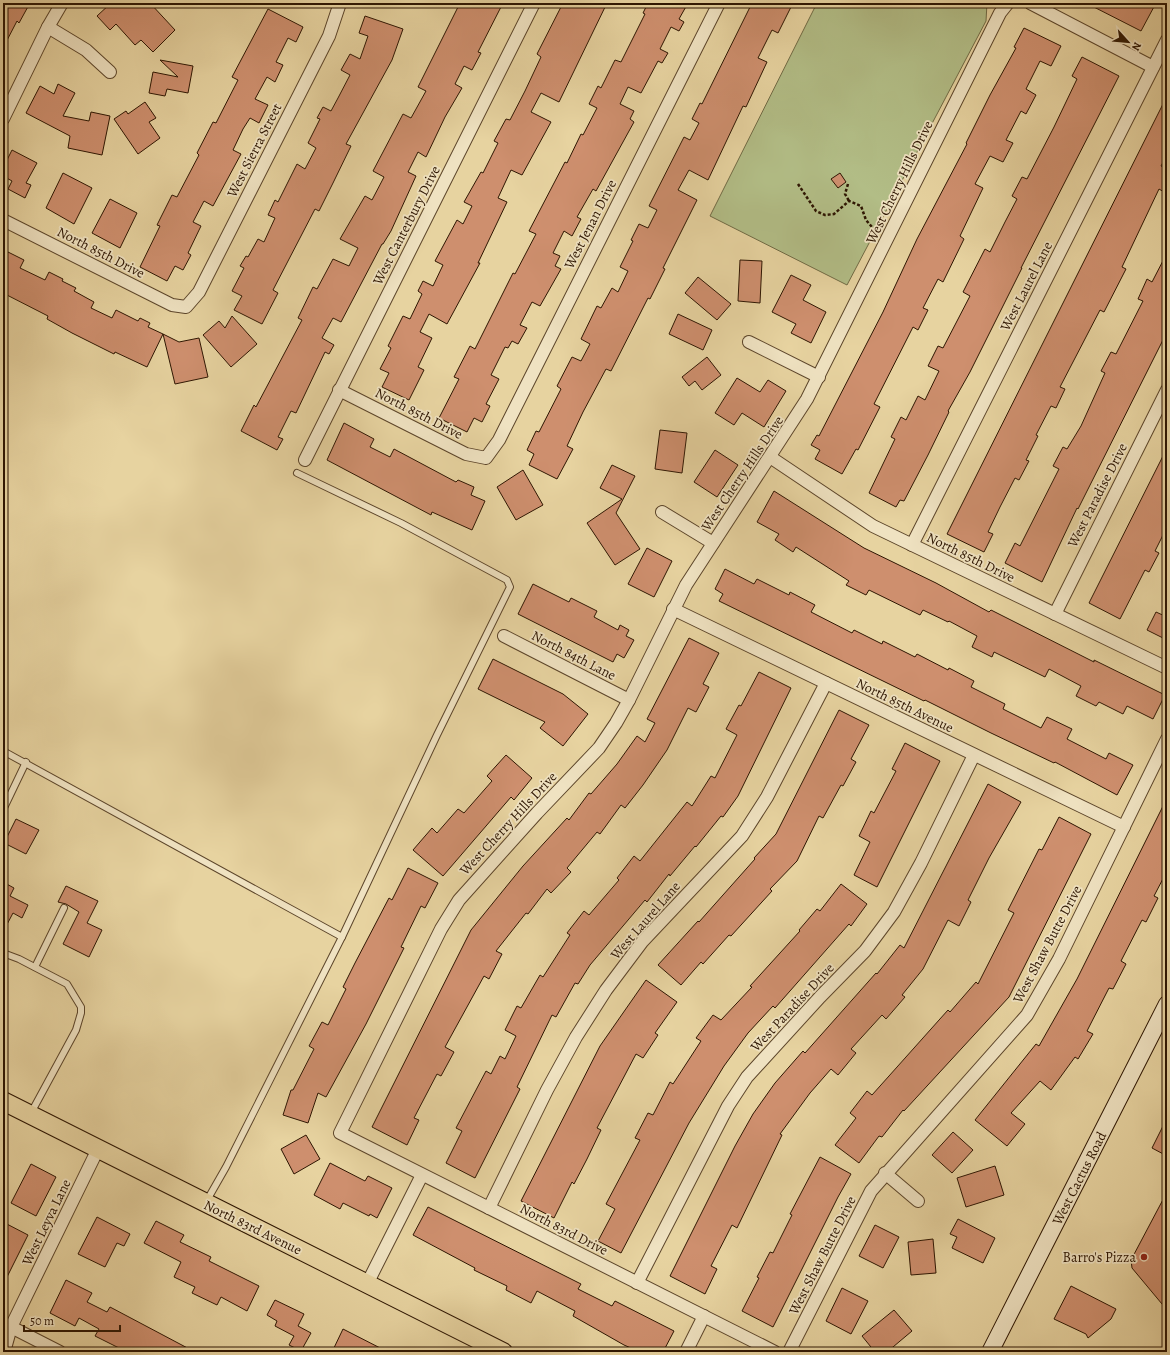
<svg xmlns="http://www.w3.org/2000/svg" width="1170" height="1355" font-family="Alegreya,serif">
	<rect width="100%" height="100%" fill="#e7d3a0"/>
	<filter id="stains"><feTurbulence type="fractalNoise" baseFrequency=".005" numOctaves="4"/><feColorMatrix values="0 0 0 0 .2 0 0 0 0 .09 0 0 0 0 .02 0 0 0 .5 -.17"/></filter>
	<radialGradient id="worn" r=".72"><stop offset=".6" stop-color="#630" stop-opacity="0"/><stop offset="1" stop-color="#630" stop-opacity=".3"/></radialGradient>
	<path fill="#b2bd86" stroke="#706a44" d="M 817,3 L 987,3 L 986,21 L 847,285 L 710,216 Z"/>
	<g fill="#ce8f6e" stroke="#2e1602">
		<path d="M 3,3 L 30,3 L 19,23 L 17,21 L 3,48 Z"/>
		<path d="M 111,3 L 150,3 L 175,30 L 153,52 L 141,40 L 135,45 L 116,24 L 110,30 L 97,16 Z"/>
		<path d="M 460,3 L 503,3 L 478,52 L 481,53 L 472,70 L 464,66 L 455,84 L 462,88 L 445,117 L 426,157 L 418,152 L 408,172 L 416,176 L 391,231 L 383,244 L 382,244 L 341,322 L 333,318 L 322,338 L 334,345 L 329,354 L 325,352 L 296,413 L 291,411 L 278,437 L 283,439 L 277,450 L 241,431 L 254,405 L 256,407 L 302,320 L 298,318 L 313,287 L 317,289 L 333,259 L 349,266 L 358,248 L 340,239 L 365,196 L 372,200 L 384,177 L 373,171 L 403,114 L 411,118 L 426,91 L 418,87 Z"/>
		<path d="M 563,3 L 573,7 L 574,3 L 607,3 L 559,102 L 541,93 L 531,112 L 551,122 L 522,175 L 511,170 L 498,198 L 507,202 L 478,263 L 480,263 L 447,324 L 429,314 L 420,332 L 432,338 L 418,367 L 424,370 L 409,400 L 382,387 L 389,373 L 380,369 L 391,348 L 388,346 L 403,316 L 410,319 L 422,294 L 418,291 L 423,281 L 433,286 L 443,265 L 435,261 L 457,220 L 463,224 L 472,206 L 464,202 L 481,172 L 483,173 L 498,143 L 494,141 L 506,119 L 510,120 L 525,91 L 541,57 L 537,54 Z"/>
		<path d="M 648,3 L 688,3 L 679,19 L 684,22 L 679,31 L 671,27 L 660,49 L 668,53 L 662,63 L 658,61 L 641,93 L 628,87 L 620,104 L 634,111 L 630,119 L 634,122 L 596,191 L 593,189 L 577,217 L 581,219 L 572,236 L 564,231 L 553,253 L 560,256 L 555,266 L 561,269 L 540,306 L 532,302 L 520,325 L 527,328 L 518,344 L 512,341 L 508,348 L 505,347 L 491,375 L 499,379 L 486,404 L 490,406 L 482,422 L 474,418 L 467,432 L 439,418 L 459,379 L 454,377 L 470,346 L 475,349 L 513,273 L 515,274 L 536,234 L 529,231 L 565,162 L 567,163 L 581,134 L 583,135 L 597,108 L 589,104 L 598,86 L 601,88 L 615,60 L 621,62 L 645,14 L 643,13 Z"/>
		<path d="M 752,3 L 793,3 L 778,33 L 772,30 L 758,58 L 767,62 L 746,107 L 743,106 L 708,180 L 689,170 L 678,190 L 697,200 L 663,268 L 665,269 L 650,299 L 648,298 L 611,371 L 606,369 L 583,412 L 567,446 L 573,449 L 557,479 L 529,465 L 534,454 L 527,450 L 536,431 L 539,432 L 561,389 L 557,386 L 572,357 L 581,361 L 590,344 L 581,339 L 597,306 L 601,308 L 612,288 L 618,292 L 628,271 L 620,267 L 633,241 L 631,240 L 639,224 L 648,228 L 657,210 L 649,206 L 684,137 L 690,140 L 699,123 L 692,119 L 700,103 L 702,104 Z"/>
		<path d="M 1086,3 L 1156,3 L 1141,31 Z"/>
		<path d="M 268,9 L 303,27 L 296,42 L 288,38 L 276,62 L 283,65 L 275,82 L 267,77 L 255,99 L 268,105 L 259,123 L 250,118 L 243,129 L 233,150 L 241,154 L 213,206 L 204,201 L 193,222 L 201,226 L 188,253 L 191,255 L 183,270 L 175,266 L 167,281 L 140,267 L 160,226 L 157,225 L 172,195 L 177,197 L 199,155 L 197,153 L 213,122 L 216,123 L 238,80 L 232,77 Z"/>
		<path d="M 365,16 L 403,29 L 392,60 L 346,144 L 351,146 L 333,183 L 319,211 L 315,209 L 273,290 L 278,293 L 262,324 L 234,310 L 242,296 L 232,291 L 244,268 L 240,266 L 246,256 L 248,257 L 258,239 L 264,242 L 275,218 L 268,215 L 275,200 L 278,202 L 297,164 L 305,169 L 316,148 L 308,143 L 320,119 L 317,118 L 323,107 L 331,111 L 338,98 L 350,75 L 341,70 L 350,54 L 360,59 L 368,36 L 359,33 Z"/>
		<path d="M 1024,28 L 1061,46 L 1051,66 L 1040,61 L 1026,89 L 1036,95 L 1026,114 L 1021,111 L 1006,140 L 1013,143 L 1003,162 L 990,156 L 975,184 L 983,188 L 960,236 L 964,239 L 943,282 L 938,279 L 923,308 L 928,310 L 918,330 L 913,327 L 874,404 L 880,407 L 858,450 L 856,449 L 842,474 L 815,459 L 820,450 L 811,445 L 817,435 L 819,436 L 883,312 L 917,239 L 967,144 L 966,143 L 990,95 L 1016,48 L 1014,47 Z"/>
		<path d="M 1082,57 L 1119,76 L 1021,268 L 1022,268 L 970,372 L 948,411 L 949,412 L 928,455 L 904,501 L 900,500 L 896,507 L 869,493 L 895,439 L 891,437 L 901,417 L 906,420 L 918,396 L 925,400 L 939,371 L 928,366 L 938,346 L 943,348 L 970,296 L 963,292 L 985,249 L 990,252 L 1005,222 L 1017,199 L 1012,196 L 1022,177 L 1027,179 L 1054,127 L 1077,79 L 1072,76 Z"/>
		<path d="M 160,60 L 193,66 L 188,93 L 167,89 L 165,96 L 149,93 L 153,72 L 178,77 Z"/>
		<path d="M 58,84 L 75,93 L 63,116 L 89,121 L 91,112 L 110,116 L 102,155 L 68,148 L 70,136 L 26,113 L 40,86 L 54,94 Z"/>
		<path d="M 1167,96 L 1167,155 L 1161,166 L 1167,169 L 1167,186 L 1164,192 L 1159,189 L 1122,267 L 1126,269 L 1104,312 L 1100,310 L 1060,387 L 1065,389 L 1056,408 L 1051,406 L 1036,435 L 1038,436 L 1026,460 L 1029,461 L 1019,480 L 1015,478 L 1000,507 L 988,532 L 993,534 L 984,552 L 947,534 Z"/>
		<path d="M 145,102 L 156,118 L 149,122 L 160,138 L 138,154 L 114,119 L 126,111 L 128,114 Z"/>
		<path d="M 12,150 L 37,163 L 26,183 L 31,185 L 25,198 L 8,189 L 12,181 L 3,176 L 3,168 Z"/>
		<path d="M 63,173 L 92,188 L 74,224 L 46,208 Z"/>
		<path d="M 840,173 L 846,182 L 838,188 L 831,179 Z"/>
		<path d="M 110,199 L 137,213 L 120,248 L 92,233 Z"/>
		<path d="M 8,252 L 24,260 L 20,268 L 45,280 L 49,272 L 63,279 L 62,281 L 76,288 L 74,291 L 94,302 L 91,308 L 112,318 L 116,310 L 138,321 L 140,318 L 150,323 L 148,327 L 163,334 L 147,367 L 115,352 L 114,354 L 72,333 L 47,319 L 48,316 L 3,293 L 3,262 Z"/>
		<path d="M 1167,253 L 1167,332 L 1078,509 L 1077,508 L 1042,582 L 1005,563 L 1015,543 L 1020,546 L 1059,469 L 1053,466 L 1063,447 L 1067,449 L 1081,426 L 1105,373 L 1101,371 L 1111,352 L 1116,354 L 1143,301 L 1138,299 L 1147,279 L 1152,282 Z"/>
		<path d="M 740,260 L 762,261 L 760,303 L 738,301 Z"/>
		<path d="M 791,275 L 811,285 L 803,300 L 826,312 L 811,343 L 791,333 L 796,324 L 772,312 Z"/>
		<path d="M 698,277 L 731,304 L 717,320 L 685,293 Z"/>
		<path d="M 678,314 L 712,330 L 703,350 L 669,334 Z"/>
		<path d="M 232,316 L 257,344 L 231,367 L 203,335 L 219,321 L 225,328 Z"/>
		<path d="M 163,334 L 179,342 L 199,338 L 208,377 L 175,384 Z"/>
		<path d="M 707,357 L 721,375 L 702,390 L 695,381 L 689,386 L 682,377 Z"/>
		<path d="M 737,378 L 760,392 L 768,380 L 786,391 L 764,427 L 742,413 L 734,425 L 715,413 Z"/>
		<path d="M 344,423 L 374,439 L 370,447 L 390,457 L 394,449 L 456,482 L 458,480 L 474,487 L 471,495 L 485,501 L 472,530 L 432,512 L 431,515 L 327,460 Z"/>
		<path d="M 660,430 L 687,433 L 682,473 L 655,469 Z"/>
		<path d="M 1167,448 L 1167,527 L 1155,551 L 1159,553 L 1149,572 L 1145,570 L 1120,619 L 1089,603 Z"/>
		<path d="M 715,450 L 738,465 L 717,497 L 694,482 Z"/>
		<path d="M 612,465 L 635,476 L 616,513 L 640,549 L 615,565 L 587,523 L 622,499 L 600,488 Z"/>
		<path d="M 523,470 L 543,505 L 516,520 L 497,487 Z"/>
		<path d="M 774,491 L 864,548 L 936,583 L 989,612 L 991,610 L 1094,662 L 1094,660 L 1165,695 L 1153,719 L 1127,706 L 1123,714 L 1099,702 L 1096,706 L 1076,696 L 1081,686 L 1049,669 L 1045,677 L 994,652 L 992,657 L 972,647 L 977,636 L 949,621 L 948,622 L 923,610 L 920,615 L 869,590 L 866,595 L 846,585 L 849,581 L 796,547 L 793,552 L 775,540 L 779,534 L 757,522 Z"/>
		<path d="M 647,548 L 672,561 L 654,597 L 628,584 Z"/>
		<path d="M 725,569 L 754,584 L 757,579 L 789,595 L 790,592 L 815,605 L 811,612 L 852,633 L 854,630 L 882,644 L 883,641 L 915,657 L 917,654 L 948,670 L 949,668 L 974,681 L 971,687 L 1005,704 L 1003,709 L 1041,728 L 1047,717 L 1072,729 L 1067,739 L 1106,759 L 1109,753 L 1133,765 L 1117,795 L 1055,762 L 1054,763 L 991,733 L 925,700 L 924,701 L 719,601 L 723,594 L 715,589 Z"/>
		<path d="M 533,584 L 569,602 L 571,598 L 597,611 L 594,617 L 618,630 L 620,625 L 629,630 L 626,636 L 634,640 L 624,658 L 617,654 L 613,662 L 518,614 Z"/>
		<path d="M 1156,612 L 1167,617 L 1167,640 L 1147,630 Z"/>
		<path d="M 689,638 L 719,653 L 703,684 L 709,687 L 696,712 L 688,708 L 667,750 L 643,785 L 625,808 L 621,805 L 600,834 L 597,832 L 567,868 L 571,872 L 551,893 L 547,889 L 528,914 L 526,913 L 496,951 L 502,954 L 489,979 L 484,976 L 445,1047 L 454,1052 L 441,1076 L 437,1074 L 414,1118 L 419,1120 L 407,1145 L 372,1127 L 471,930 L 523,866 L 567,818 L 569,820 L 589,793 L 591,794 L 617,764 L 637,736 L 645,742 L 655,723 L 647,719 Z"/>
		<path d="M 493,659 L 563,694 L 588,714 L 563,746 L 540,728 L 545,722 L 478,689 Z"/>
		<path d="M 759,672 L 791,688 L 738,796 L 723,817 L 721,816 L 696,847 L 695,846 L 670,876 L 669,874 L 647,902 L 645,900 L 590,965 L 578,984 L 575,983 L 556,1017 L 552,1015 L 517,1087 L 520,1089 L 475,1178 L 446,1163 L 462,1131 L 456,1128 L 486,1071 L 491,1074 L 500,1056 L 505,1059 L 516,1036 L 505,1030 L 517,1006 L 521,1008 L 540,975 L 543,977 L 570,935 L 567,933 L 584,911 L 589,915 L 619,880 L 617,878 L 634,856 L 640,861 L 687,802 L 692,806 L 711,776 L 715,778 L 737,735 L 726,729 L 739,705 L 741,706 Z"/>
		<path d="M 839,710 L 869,725 L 851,759 L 856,762 L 843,786 L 841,785 L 823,818 L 819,816 L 797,861 L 770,889 L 772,891 L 731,936 L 729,935 L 703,964 L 701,962 L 681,985 L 658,965 L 698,921 L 699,922 L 755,859 L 754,858 L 776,834 Z"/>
		<path d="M 905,743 L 940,761 L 877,887 L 854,875 L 870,842 L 859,836 L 871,811 L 874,813 L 896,771 L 892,769 Z"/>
		<path d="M 506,755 L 532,778 L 514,800 L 511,797 L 443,876 L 413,850 L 432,828 L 437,833 L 458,809 L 464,813 L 492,781 L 487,776 Z"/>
		<path d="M 988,784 L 1021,802 L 989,858 L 968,900 L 971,902 L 959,926 L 948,920 L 923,969 L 902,995 L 905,997 L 886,1019 L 882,1015 L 851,1049 L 856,1053 L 838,1075 L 831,1069 L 810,1093 L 780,1134 L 782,1135 L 737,1228 L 732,1225 L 711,1266 L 717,1269 L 705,1294 L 670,1276 L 735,1146 L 753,1114 L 775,1083 L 803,1051 L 805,1053 L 876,973 L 877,974 L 900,945 L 904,948 Z"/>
		<path d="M 1167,798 L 1167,871 L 1154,896 L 1158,898 L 1146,922 L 1142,920 L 1121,961 L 1126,964 L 1113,989 L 1109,988 L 1087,1031 L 1093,1034 L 1078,1059 L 1075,1057 L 1051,1090 L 1040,1081 L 1011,1113 L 1025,1124 L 1007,1146 L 975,1120 L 1036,1044 L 1039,1046 L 1077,979 Z"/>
		<path d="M 1059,817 L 1091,834 L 1009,997 L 904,1111 L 903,1110 L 882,1137 L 879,1136 L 859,1163 L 835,1145 L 856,1118 L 850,1113 L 867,1091 L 872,1095 L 948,1010 L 950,1012 L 976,982 L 978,984 L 1014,913 L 1008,910 L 1039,849 L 1042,850 Z"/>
		<path d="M 16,819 L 39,830 L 26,854 L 4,843 Z"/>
		<path d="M 408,868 L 438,883 L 425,908 L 421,906 L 401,947 L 404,948 L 366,1024 L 326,1097 L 318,1093 L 308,1123 L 283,1115 L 291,1090 L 293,1090 L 314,1049 L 309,1046 L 322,1022 L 328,1025 L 346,989 L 343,987 L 355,963 L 389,898 L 392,900 Z"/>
		<path d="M 3,882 L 14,888 L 10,896 L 28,905 L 22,918 L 13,913 L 3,932 Z"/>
		<path d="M 841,884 L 867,904 L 851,926 L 849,924 L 775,1008 L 773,1006 L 748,1033 L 724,1066 L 689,1123 L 621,1253 L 598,1241 L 615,1209 L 606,1204 L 640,1140 L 635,1138 L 648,1113 L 653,1115 L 670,1082 L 673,1084 L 701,1041 L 696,1038 L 713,1015 L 721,1020 L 752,987 L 750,986 L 800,931 L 799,930 L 817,909 L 820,911 Z"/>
		<path d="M 66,886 L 98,901 L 87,923 L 102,930 L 89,957 L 63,944 L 79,912 L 66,904 L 58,902 Z"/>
		<path d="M 646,980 L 677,1002 L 655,1033 L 658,1035 L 643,1058 L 636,1054 L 597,1128 L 601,1130 L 587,1159 L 574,1184 L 572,1182 L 554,1218 L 521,1201 L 600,1046 Z"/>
		<path d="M 1167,1118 L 1167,1156 L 1152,1148 Z"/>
		<path d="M 953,1132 L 973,1150 L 952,1173 L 932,1155 Z"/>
		<path d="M 306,1135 L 320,1159 L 294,1174 L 281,1149 Z"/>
		<path d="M 820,1157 L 851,1174 L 838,1197 L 773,1327 L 742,1311 L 759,1278 L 757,1277 L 770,1252 L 773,1253 L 792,1215 L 790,1214 Z"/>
		<path d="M 330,1163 L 365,1181 L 368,1176 L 392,1188 L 377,1218 L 370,1214 L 369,1216 L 343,1203 L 340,1209 L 314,1195 Z"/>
		<path d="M 31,1164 L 56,1177 L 36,1216 L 11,1203 Z"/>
		<path d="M 995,1166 L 1004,1195 L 966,1207 L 957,1178 Z"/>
		<path d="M 1167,1192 L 1167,1310 L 1132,1268 L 1131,1260 Z"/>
		<path d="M 428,1207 L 581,1284 L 578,1289 L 612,1306 L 615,1301 L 674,1331 L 663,1352 L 640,1352 L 624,1345 L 573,1316 L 575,1311 L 537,1291 L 531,1303 L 506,1290 L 507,1286 L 474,1270 L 475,1268 L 413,1235 Z"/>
		<path d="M 97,1217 L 130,1234 L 124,1246 L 117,1243 L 105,1267 L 78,1254 Z"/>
		<path d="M 958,1219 L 995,1238 L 983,1263 L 952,1248 L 957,1237 L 950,1234 Z"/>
		<path d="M 156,1221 L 184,1235 L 180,1242 L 211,1257 L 209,1261 L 259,1286 L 247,1311 L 221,1297 L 217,1305 L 192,1293 L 195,1287 L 174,1277 L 181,1262 L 144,1243 Z"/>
		<path d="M 3,1222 L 28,1235 L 3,1285 Z"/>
		<path d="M 875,1225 L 899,1237 L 883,1268 L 859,1256 Z"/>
		<path d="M 933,1239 L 936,1273 L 911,1275 L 908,1242 Z"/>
		<path d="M 66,1280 L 92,1293 L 87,1302 L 107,1312 L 110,1307 L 195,1352 L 127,1352 L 95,1336 L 99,1329 L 79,1318 L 75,1326 L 50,1313 Z"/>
		<path d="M 1071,1286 L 1116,1309 L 1111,1319 L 1088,1338 L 1086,1334 L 1054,1319 Z"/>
		<path d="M 842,1288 L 868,1301 L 851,1334 L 826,1321 Z"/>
		<path d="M 275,1300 L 304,1314 L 298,1326 L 311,1333 L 301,1351 L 289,1345 L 294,1336 L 275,1326 L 277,1321 L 267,1315 Z"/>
		<path d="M 894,1310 L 912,1331 L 887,1352 L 875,1352 L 862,1336 Z"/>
		<path d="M 343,1329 L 388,1352 L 332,1352 Z"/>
	</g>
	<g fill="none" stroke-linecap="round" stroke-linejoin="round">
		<defs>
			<g id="service">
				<path d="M 3,751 L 342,937"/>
				<path d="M 3,810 L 26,762"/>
				<path d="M 3,953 L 19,959 L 67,984 L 81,1007 L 81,1013 L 76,1030 L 31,1113"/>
				<path d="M 35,967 L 64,908"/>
				<path d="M 206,1202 L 226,1167 L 342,937 L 437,735 L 510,587 L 507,580 L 401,523 L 297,473"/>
			</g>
			<g id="minor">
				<path d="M 1030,3 L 1153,67"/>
				<path d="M 48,27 L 86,50 L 110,72"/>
				<path d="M 3,119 L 48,27 L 62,3"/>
				<path d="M 3,220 L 172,305 L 186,307 L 199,292 L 329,36 L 340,3"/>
				<path d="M 749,342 L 819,377"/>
				<path d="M 339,390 L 466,454 L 486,458 L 499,440 L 719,3"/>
				<path d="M 770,457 L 873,526 L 1167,668"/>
				<path d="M 305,460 L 534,3"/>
				<path d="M 662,512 L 713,543"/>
				<path d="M 912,545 L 1167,40"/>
				<path d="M 673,609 L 1124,827"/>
				<path d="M 1055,614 L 1167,390"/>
				<path d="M 504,636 L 629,700"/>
				<path d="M 885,1173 L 918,1201"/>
				<path d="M 489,1208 L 547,1090 L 576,1037 L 606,990 L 642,942 L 742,836 L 767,797 L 826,683"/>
				<path d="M 637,1283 L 728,1106 L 747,1077 L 820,997 L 865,951 L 894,912 L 921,863 L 974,755"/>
				<path d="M 367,1284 L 422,1175"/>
				<path d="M 11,1327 L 60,1352"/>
				<path d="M 4,1352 L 11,1327 L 98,1149"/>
				<path d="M 686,1352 L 704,1316"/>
				<path d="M 775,1352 L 340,1133 L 441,929 L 459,900 L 537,813 L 599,748 L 616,723 L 629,700 L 686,585 L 807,399 L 1000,13 L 1008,3"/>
				<path d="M 789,1352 L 871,1191 L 1027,1015 L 1059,959 L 1167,739"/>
			</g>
			<path id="secondary" d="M 990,1352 L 1167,1004"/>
			<path id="primary" d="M 3,1101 L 503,1352"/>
		</defs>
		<use href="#service" stroke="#5c452a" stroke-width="8"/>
		<use href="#minor" stroke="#5c452a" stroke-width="14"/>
		<use href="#secondary" stroke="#2e1602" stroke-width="18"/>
		<use href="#primary" stroke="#2e1602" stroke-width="20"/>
		<g stroke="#2e1602" stroke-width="2.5" stroke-dasharray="3 2" stroke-linecap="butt">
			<path d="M 798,184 L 816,211 L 825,215 L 834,214 L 849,201 L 861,206 L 866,220 L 877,233"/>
			<path d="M 848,184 L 845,194 L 849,201"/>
		</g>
		<use href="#service" stroke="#efe2c1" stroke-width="6"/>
		<use href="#minor" stroke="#efe2c1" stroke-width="12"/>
		<use href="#secondary" stroke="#efe2c1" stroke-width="16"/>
		<use href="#primary" stroke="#e7d3a0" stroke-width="18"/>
	</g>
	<circle fill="#8f2418" stroke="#efe2c1" stroke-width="1.5" cx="1144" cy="1257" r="4"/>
	<g text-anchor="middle" stroke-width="3.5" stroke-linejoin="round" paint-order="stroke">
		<g font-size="14" fill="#2e1602" stroke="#efe2c1">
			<text transform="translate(254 150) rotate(-63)" y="5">West Sierra Street</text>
			<text transform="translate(899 182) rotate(-64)" y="5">West Cherry Hills Drive</text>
			<text transform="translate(590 224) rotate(-63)" y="5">West Jenan Drive</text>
			<text transform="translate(406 225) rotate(-63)" y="5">West Canterbury Drive</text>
			<text transform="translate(101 252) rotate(27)" y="5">North 85th Drive</text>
			<text transform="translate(1026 286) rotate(-63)" y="5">West Laurel Lane</text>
			<text transform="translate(419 413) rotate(27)" y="5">North 85th Drive</text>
			<text transform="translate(742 473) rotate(-56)" y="5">West Cherry Hills Drive</text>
			<text transform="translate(1097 495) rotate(-63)" y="5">West Paradise Drive</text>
			<text transform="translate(971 557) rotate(26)" y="5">North 85th Drive</text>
			<text transform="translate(574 655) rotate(27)" y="5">North 84th Lane</text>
			<text transform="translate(905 705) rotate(26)" y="5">North 85th Avenue</text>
			<text transform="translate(508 823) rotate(-47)" y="5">West Cherry Hills Drive</text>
			<text transform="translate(645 920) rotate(-49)" y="5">West Laurel Lane</text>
			<text transform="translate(1047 944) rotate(-62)" y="5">West Shaw Butte Drive</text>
			<text transform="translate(792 1007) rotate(-47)" y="5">West Paradise Drive</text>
			<text transform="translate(1079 1178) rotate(-63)" y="5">West Cactus Road</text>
			<text transform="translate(46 1222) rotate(-64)" y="5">West Leyva Lane</text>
			<text transform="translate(253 1227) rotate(26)" y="5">North 83rd Avenue</text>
			<text transform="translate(564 1229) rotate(27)" y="5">North 83rd Drive</text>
			<text transform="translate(822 1255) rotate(-63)" y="5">West Shaw Butte Drive</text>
		</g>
		<g font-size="14" fill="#2e1602" stroke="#efe2c1" text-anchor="end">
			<text x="1136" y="1262">Barro's Pizza</text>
		</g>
	</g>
	<rect width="1170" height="1355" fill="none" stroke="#e7d3a0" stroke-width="16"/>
	<rect x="4" y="4" width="1162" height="1347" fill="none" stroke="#2e1602" stroke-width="2"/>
	<rect x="8" y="8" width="1154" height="1339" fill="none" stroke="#2e1602"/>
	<g transform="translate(1128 42) rotate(117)" stroke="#efe2c1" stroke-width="3" paint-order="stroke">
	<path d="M0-3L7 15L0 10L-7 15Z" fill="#2e1602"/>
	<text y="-6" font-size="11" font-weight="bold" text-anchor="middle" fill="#2e1602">N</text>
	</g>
	<path d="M24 1325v6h96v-6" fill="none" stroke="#2e1602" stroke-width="2"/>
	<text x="30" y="1325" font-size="12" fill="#2e1602" stroke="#efe2c1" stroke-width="3" paint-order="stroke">50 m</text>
	<rect width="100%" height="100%" filter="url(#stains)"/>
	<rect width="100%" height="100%" fill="url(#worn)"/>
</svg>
